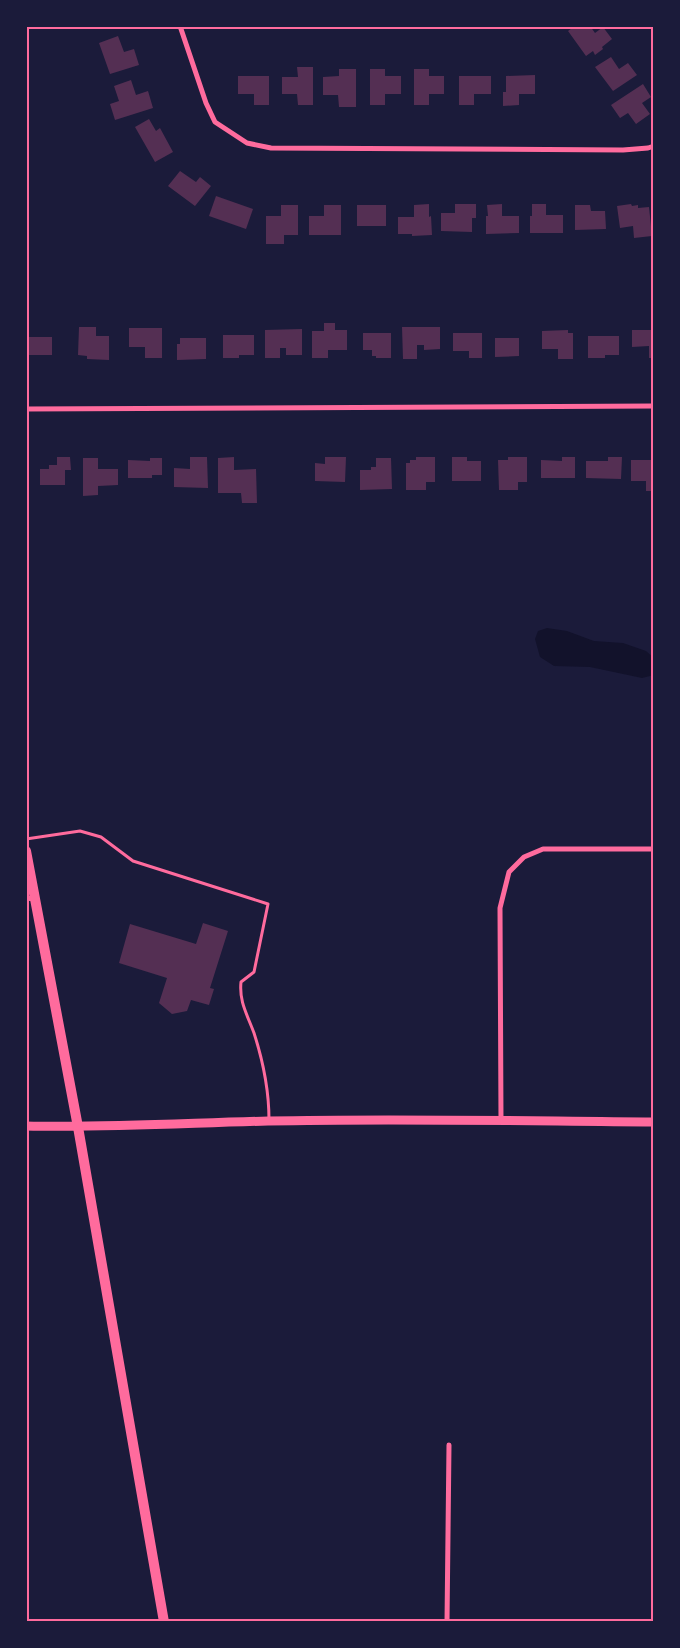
<svg xmlns="http://www.w3.org/2000/svg" width="680" height="1648" font-family="Lato,sans-serif">
	<rect width="100%" height="100%" fill="#1b1b3a"/>
	<path fill="#12122b" d="M 547,628 L 567,631 L 594,641 L 623,643 L 646,651 L 654,658 L 654,675 L 642,678 L 590,667 L 554,666 L 540,657 L 535,639 L 538,631 Z"/>
	<g fill="#542f53">
		<path d="M 575,26 L 590,26 L 595,33 L 603,27 L 612,39 L 602,47 L 603,49 L 595,55 L 593,51 L 586,56 L 568,31 Z"/>
		<path d="M 118,36 L 124,52 L 134,49 L 139,65 L 110,74 L 99,43 Z"/>
		<path d="M 611,57 L 619,69 L 628,63 L 637,75 L 613,91 L 595,67 Z"/>
		<path d="M 297,67 L 313,67 L 313,105 L 298,105 L 297,94 L 282,94 L 282,77 L 298,77 Z"/>
		<path d="M 339,69 L 356,69 L 356,107 L 339,107 L 338,95 L 323,95 L 323,77 L 339,76 Z"/>
		<path d="M 370,69 L 385,69 L 385,76 L 401,76 L 401,94 L 385,94 L 385,105 L 370,105 Z"/>
		<path d="M 414,69 L 429,69 L 429,76 L 444,76 L 444,94 L 429,94 L 429,105 L 414,105 Z"/>
		<path d="M 535,75 L 535,94 L 519,94 L 519,105 L 503,106 L 503,92 L 506,92 L 506,76 Z"/>
		<path d="M 238,76 L 269,76 L 269,105 L 254,105 L 254,94 L 238,94 Z"/>
		<path d="M 459,76 L 491,76 L 491,94 L 474,94 L 474,105 L 459,105 Z"/>
		<path d="M 131,80 L 136,95 L 148,91 L 153,108 L 115,120 L 110,104 L 119,101 L 114,86 Z"/>
		<path d="M 643,84 L 651,97 L 642,103 L 650,114 L 636,124 L 628,113 L 620,118 L 611,105 Z"/>
		<path d="M 149,119 L 156,131 L 160,128 L 173,152 L 155,162 L 135,127 Z"/>
		<path d="M 180,171 L 196,182 L 200,177 L 211,186 L 195,206 L 168,186 Z"/>
		<path d="M 216,196 L 253,209 L 246,229 L 209,216 Z"/>
		<path d="M 429,204 L 429,217 L 431,216 L 432,235 L 412,236 L 412,234 L 398,234 L 398,217 L 414,217 L 414,205 Z"/>
		<path d="M 455,204 L 476,204 L 476,218 L 472,218 L 472,232 L 441,231 L 441,213 L 455,213 Z"/>
		<path d="M 502,204 L 502,216 L 519,216 L 519,233 L 486,234 L 486,216 L 488,216 L 487,205 Z"/>
		<path d="M 532,204 L 546,204 L 546,215 L 563,215 L 563,233 L 530,233 L 530,216 L 532,216 Z"/>
		<path d="M 631,204 L 632,206 L 638,205 L 638,208 L 649,207 L 652,236 L 634,238 L 633,226 L 620,228 L 617,206 Z"/>
		<path d="M 281,205 L 298,205 L 298,235 L 284,235 L 284,244 L 266,244 L 266,216 L 281,216 Z"/>
		<path d="M 324,205 L 341,205 L 341,235 L 309,235 L 309,216 L 324,216 Z"/>
		<rect x="357" y="205" width="29" height="21"/>
		<path d="M 575,205 L 590,205 L 591,211 L 605,211 L 606,229 L 575,230 Z"/>
		<path d="M 324,323 L 335,323 L 335,330 L 347,330 L 347,350 L 328,350 L 328,358 L 312,358 L 312,331 L 324,331 Z"/>
		<path d="M 79,327 L 96,327 L 96,336 L 109,336 L 109,360 L 87,359 L 87,356 L 78,355 Z"/>
		<path d="M 402,327 L 440,327 L 440,349 L 424,350 L 424,345 L 417,345 L 417,359 L 403,359 Z"/>
		<path d="M 129,328 L 162,328 L 162,358 L 145,358 L 145,347 L 129,347 Z"/>
		<path d="M 302,329 L 302,355 L 286,355 L 286,348 L 280,348 L 280,358 L 265,358 L 265,330 Z"/>
		<path d="M 568,330 L 568,333 L 573,333 L 573,359 L 558,359 L 558,349 L 542,349 L 542,331 Z"/>
		<path d="M 632,330 L 654,330 L 654,358 L 649,358 L 649,346 L 632,347 Z"/>
		<path d="M 363,333 L 391,333 L 391,358 L 376,358 L 376,356 L 372,356 L 372,350 L 363,350 Z"/>
		<path d="M 453,333 L 482,333 L 482,358 L 469,358 L 469,351 L 453,351 Z"/>
		<path d="M 223,335 L 254,335 L 254,355 L 239,355 L 239,358 L 223,358 Z"/>
		<path d="M 588,336 L 619,336 L 619,355 L 605,355 L 605,358 L 588,358 Z"/>
		<rect x="29" y="337" width="23" height="18"/>
		<path d="M 180,338 L 206,338 L 206,359 L 177,360 L 177,344 L 180,344 Z"/>
		<path d="M 495,338 L 519,338 L 519,356 L 495,357 Z"/>
		<path d="M 57,457 L 70,457 L 71,470 L 65,470 L 65,485 L 40,485 L 40,469 L 49,469 L 49,465 L 57,465 Z"/>
		<path d="M 190,457 L 207,457 L 208,488 L 174,487 L 174,468 L 190,469 Z"/>
		<path d="M 234,457 L 234,470 L 256,469 L 257,503 L 242,503 L 241,493 L 218,493 L 218,458 Z"/>
		<path d="M 325,457 L 346,457 L 345,482 L 315,481 L 315,463 L 325,464 Z"/>
		<path d="M 416,457 L 435,457 L 435,482 L 426,482 L 426,490 L 406,490 L 406,463 L 410,463 L 410,460 L 416,460 Z"/>
		<path d="M 452,457 L 467,457 L 467,461 L 481,461 L 481,481 L 452,481 Z"/>
		<path d="M 508,457 L 527,457 L 527,482 L 518,482 L 518,490 L 499,490 L 498,460 L 508,460 Z"/>
		<path d="M 562,457 L 575,457 L 575,478 L 541,478 L 541,460 L 562,461 Z"/>
		<path d="M 608,457 L 622,457 L 621,479 L 586,478 L 586,461 L 608,461 Z"/>
		<path d="M 83,458 L 98,458 L 98,469 L 118,469 L 118,485 L 98,486 L 98,495 L 83,496 Z"/>
		<path d="M 150,458 L 162,458 L 162,475 L 152,475 L 152,478 L 128,478 L 128,460 L 150,461 Z"/>
		<path d="M 376,458 L 391,458 L 392,489 L 360,490 L 360,470 L 371,470 L 371,467 L 376,467 Z"/>
		<path d="M 631,460 L 654,460 L 654,491 L 646,491 L 646,481 L 631,481 Z"/>
		<path d="M 203,923 L 228,931 L 210,988 L 214,989 L 209,1005 L 191,1000 L 187,1011 L 172,1014 L 159,1003 L 167,978 L 119,963 L 130,924 L 196,944 Z"/>
	</g>
	<g fill="none" stroke-linecap="round" stroke-linejoin="round">
		<path stroke="#ff6b9d" stroke-width="3" d="M 26,839 L 80,831 L 101,837 L 133,861 L 268,904 L 254,972 L 241,982 C 239,1002 247,1014 254,1033 C 263,1061 269,1091 269,1120"/>
		<g stroke="#ff6b9d" stroke-width="5">
			<path d="M 180,26 L 206,103 L 215,122 L 247,143 L 271,148 L 623,150 L 648,148 L 654,146"/>
			<path d="M 26,409 L 654,406"/>
			<path d="M 26,898 L 35,899"/>
			<path d="M 501,1120 L 500,908 L 509,872 L 524,857 L 543,849 L 654,849"/>
			<path d="M 447,1622 L 449,1445"/>
		</g>
		<path stroke="#ff6b9d" stroke-width="9" d="M 26,1126 C 107,1128 187,1123 268,1121 C 397,1118 525,1121 654,1122"/>
		<path stroke="#ff6b9d" stroke-width="10" d="M 26,851 L 78,1127 L 164,1622"/>
	</g>
	<rect width="680" height="1648" fill="none" stroke="#1b1b3a" stroke-width="55"/>
	<rect x="28" y="28" width="624" height="1592" fill="none" stroke="#ff6b9d" stroke-width="2"/>
</svg>
